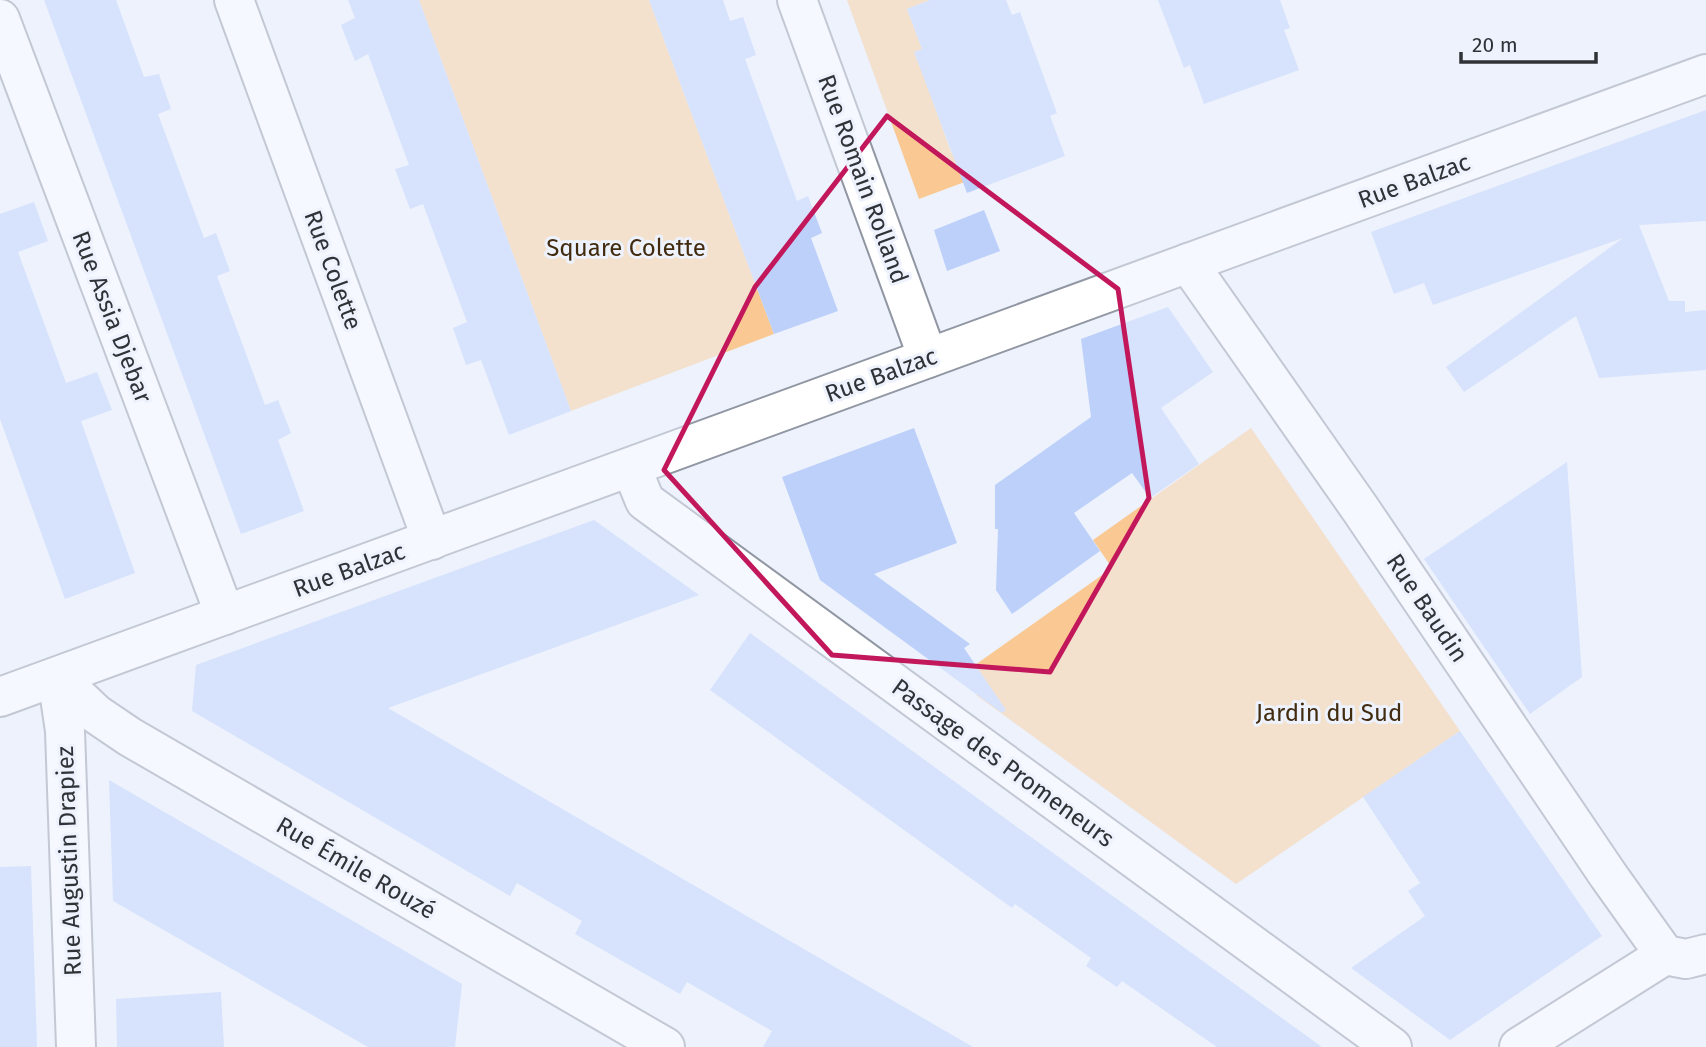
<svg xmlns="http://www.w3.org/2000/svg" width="1706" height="1047" font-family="'Fira Sans',sans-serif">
	<rect width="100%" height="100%" fill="#edf2fd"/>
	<g fill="#fac993">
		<path d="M 419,0 L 649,0 L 774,334 L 571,411 Z"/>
		<path d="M 847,0 L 930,0 L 907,9 L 922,49 L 915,52 L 951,152 L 970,180 L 919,199 Z"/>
		<path d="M 1251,428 L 1460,731 L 1236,884 L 976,695 L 989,686 L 975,665 L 1112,568 L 1093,540 Z"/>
	</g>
	<g fill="#bcd0fa">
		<path d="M 44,0 L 116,0 L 144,77 L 159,74 L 171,109 L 158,114 L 204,238 L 216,233 L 230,271 L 217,276 L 265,405 L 278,400 L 291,433 L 278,440 L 304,511 L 241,534 Z"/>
		<path d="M 348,0 L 419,0 L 571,411 L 509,435 L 481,360 L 466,365 L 453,328 L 467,322 L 423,204 L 410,209 L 395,169 L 409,165 L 368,54 L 355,61 L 341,25 L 355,18 Z"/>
		<path d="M 649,0 L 723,0 L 730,21 L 743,17 L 756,55 L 745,59 L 797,201 L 808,196 L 822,233 L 811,238 L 838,311 L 774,334 Z"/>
		<path d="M 930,0 L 1006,0 L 1012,15 L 1020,12 L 1057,113 L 1050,116 L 1065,156 L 967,193 L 914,52 L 922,49 L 907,9 Z"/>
		<path d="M 1158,0 L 1280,0 L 1290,28 L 1284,30 L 1299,70 L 1204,104 L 1190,65 L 1184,68 Z"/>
		<path d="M 1706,110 L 1706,221 L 1639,225 L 1669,301 L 1685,301 L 1685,312 L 1706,310 L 1706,370 L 1599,378 L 1576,316 L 1464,392 L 1446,367 L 1623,238 L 1433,305 L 1424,283 L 1394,294 L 1371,232 Z"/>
		<path d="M 34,202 L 48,241 L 18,252 L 66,383 L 97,372 L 112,410 L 81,421 L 135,573 L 65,599 L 0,419 L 0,214 Z"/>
		<path d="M 984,210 L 1000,251 L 947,271 L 934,230 Z"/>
		<path d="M 1168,307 L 1213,372 L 1161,408 L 1199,464 L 1150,498 L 1132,473 L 1074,513 L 1100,551 L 1012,614 L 996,590 L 998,529 L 995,529 L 995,485 L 1091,417 L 1081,339 Z"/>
		<path d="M 914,428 L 957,543 L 874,574 L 970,644 L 964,648 L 1006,710 L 1002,713 L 820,580 L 782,477 Z"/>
		<path d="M 1567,462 L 1582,677 L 1530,714 L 1424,559 Z"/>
		<path d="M 594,520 L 699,595 L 388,708 L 973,1047 L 763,1047 L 772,1031 L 687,982 L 680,994 L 575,934 L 582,921 L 517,883 L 510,896 L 192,711 L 196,665 Z"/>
		<path d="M 750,633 L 1024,832 L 1322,1047 L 1217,1047 L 1122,981 L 1117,987 L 1086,966 L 1091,958 L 1015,904 L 1012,908 L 710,690 Z"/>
		<path d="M 1460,731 L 1602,936 L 1450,1040 L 1351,968 L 1425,916 L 1408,891 L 1420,883 L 1363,797 Z"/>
		<path d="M 109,780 L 462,984 L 455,1047 L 368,1047 L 113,901 Z"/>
		<path d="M 31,866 L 37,1047 L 0,1047 L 0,867 Z"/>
		<path d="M 221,992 L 224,1047 L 117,1047 L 116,999 Z"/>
	</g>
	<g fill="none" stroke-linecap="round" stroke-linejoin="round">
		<defs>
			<g id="street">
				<path d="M 234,0 L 432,540"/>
				<path d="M 797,0 L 928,358"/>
				<path d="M 0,19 L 225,615"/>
				<path d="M 1188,263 L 1361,510 L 1608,875 L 1665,955"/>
				<path d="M 631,467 L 645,501 L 1392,1047"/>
				<path d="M 57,677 L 96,714 L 130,737 L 665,1047"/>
				<path d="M 57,677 L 65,731 L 76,1047"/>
				<path d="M 0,697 L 1706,74"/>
				<path d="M 1665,955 L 1686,959 L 1706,954"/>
				<path d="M 1519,1047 L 1665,955"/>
			</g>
		</defs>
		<use href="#street" stroke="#9096a2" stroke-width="42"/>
		<use href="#street" stroke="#fff" stroke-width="38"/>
	</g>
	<path d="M0 0H1706V1047H0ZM 887,116 L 1118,289 L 1149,498 L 1050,672 L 832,655 L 664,470 L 755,287 Z" fill="#edf2fd" fill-opacity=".55" fill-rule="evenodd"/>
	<path fill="none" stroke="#c2185b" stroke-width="5" stroke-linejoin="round" d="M 887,116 L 1118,289 L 1149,498 L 1050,672 L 832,655 L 664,470 L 755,287 Z"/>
	<g text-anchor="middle" stroke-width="6" stroke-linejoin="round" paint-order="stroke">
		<g font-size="24" fill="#2f3236" stroke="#edf2fd">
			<text transform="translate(863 179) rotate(70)" y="8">Rue Romain Rolland</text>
			<text transform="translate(1414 181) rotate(-20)" y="8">Rue Balzac</text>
			<text transform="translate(333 270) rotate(70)" y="8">Rue Colette</text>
			<text transform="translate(112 317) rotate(69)" y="8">Rue Assia Djebar</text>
			<text transform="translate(881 375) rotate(-20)" y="8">Rue Balzac</text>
			<text transform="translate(349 570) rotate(-20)" y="8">Rue Balzac</text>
			<text transform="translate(1427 608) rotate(56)" y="8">Rue Baudin</text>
			<text transform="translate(1003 763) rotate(36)" y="8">Passage des Promeneurs</text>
			<text transform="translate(69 861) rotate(-92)" y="8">Rue Augustin Drapiez</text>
			<text transform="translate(356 868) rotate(30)" y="8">Rue Émile Rouzé</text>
		</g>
		<g font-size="24" fill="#422b0f" stroke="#edf2fd">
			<text x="626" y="256">Square Colette</text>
			<text x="1329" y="721">Jardin du Sud</text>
		</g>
	</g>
	<path d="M1461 52v10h135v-10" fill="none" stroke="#2f3236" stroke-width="3.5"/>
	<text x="1472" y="52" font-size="21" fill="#2f3236" stroke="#edf2fd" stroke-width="5" paint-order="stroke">20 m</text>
</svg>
